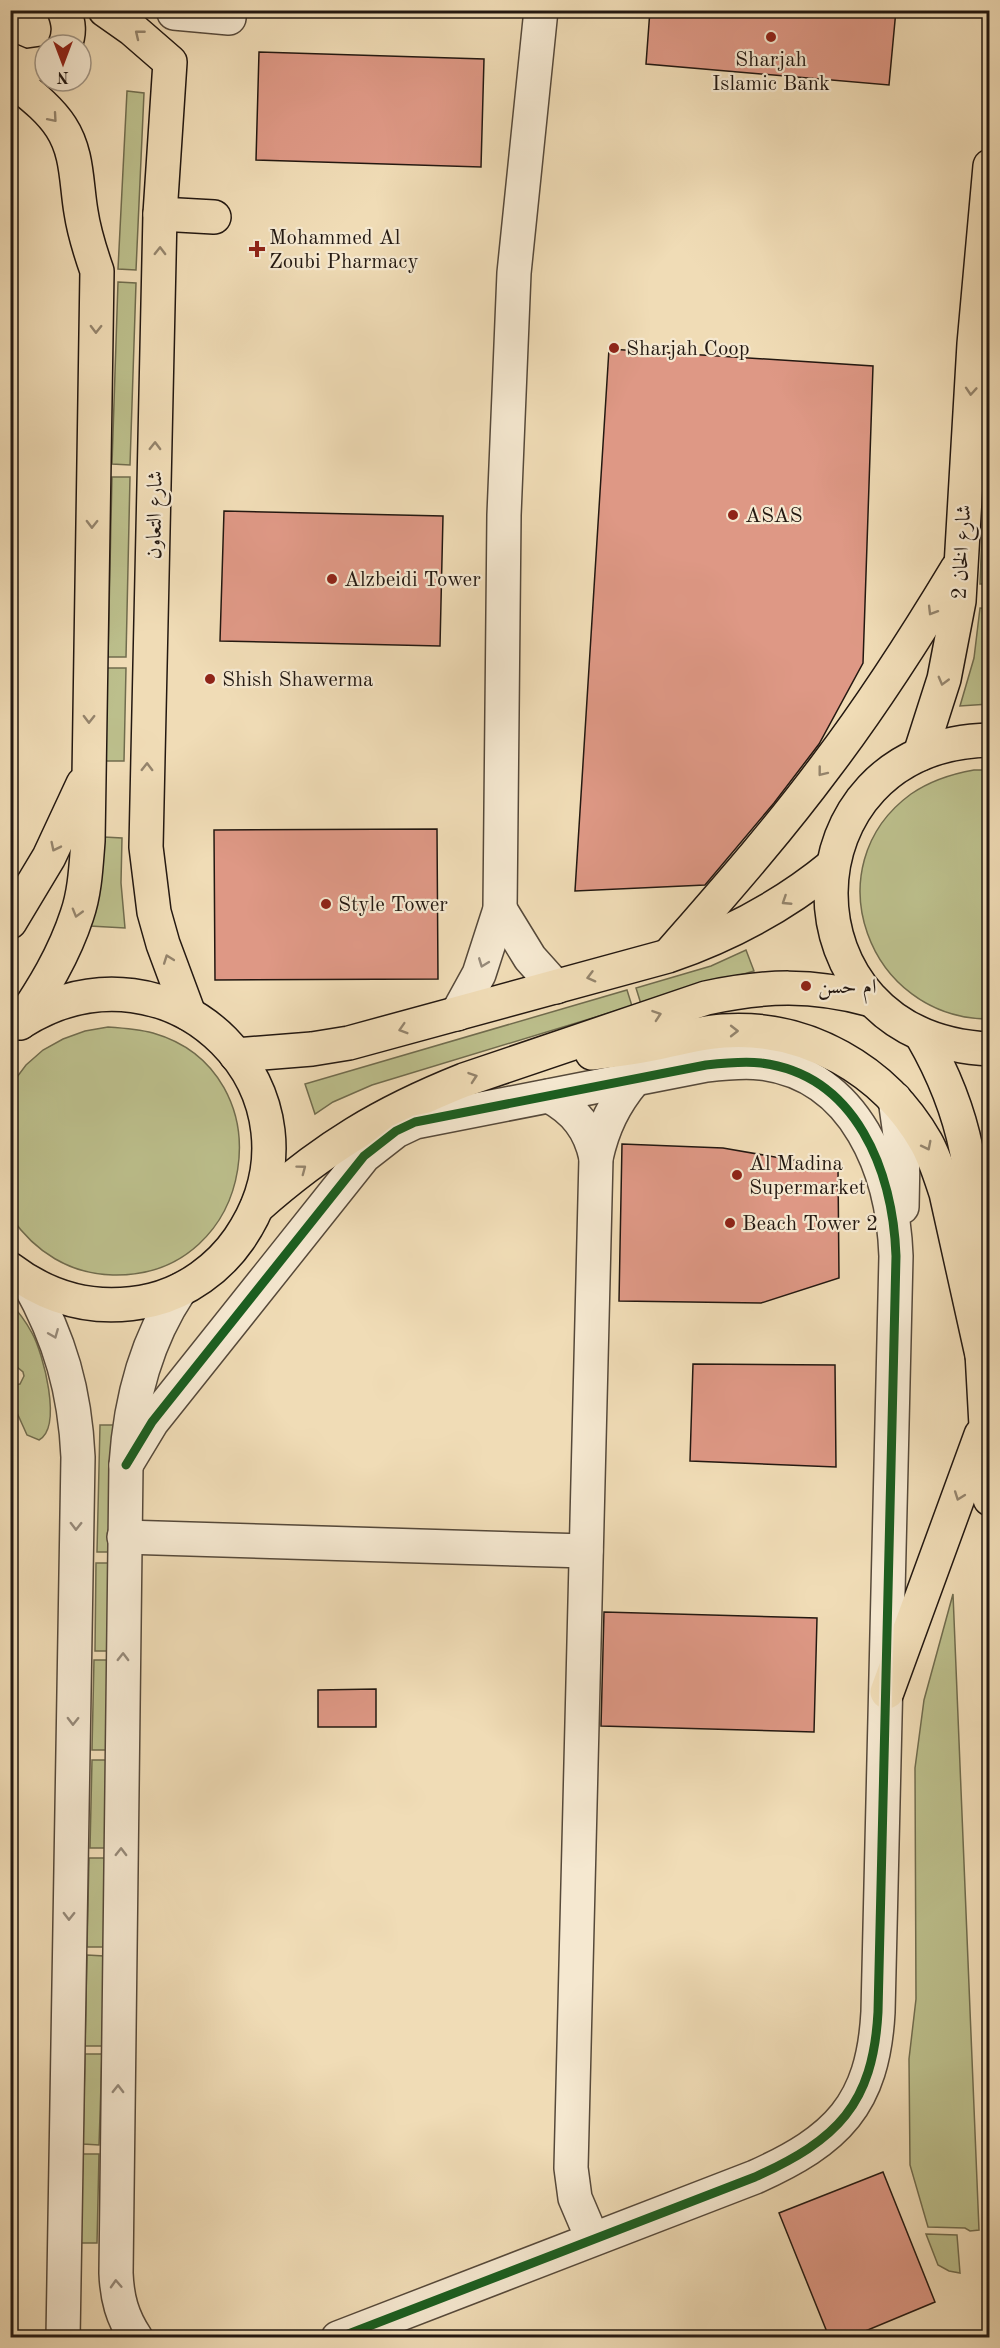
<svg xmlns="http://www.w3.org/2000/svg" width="1000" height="2348" font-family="'Old Standard TT',Amiri,serif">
	<rect width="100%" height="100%" fill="#f0dcb6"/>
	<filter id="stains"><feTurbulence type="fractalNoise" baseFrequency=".00333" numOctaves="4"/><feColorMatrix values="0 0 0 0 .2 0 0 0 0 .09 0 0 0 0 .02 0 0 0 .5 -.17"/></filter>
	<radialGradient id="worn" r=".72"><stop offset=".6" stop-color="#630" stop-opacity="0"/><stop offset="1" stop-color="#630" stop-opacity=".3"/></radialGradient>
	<g fill="#bcbf8c" stroke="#706c4e" stroke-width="1.5">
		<path d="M 127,91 L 144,93 L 136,270 L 118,269 Z"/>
		<path d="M 118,282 L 136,283 L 130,465 L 112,464 Z"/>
		<path d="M 989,350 L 990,584 L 980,584 Z"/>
		<path d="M 112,477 L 130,477 L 126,657 L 108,657 Z"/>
		<path d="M 980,608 L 989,609 L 989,704 L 960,706 L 974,658 Z"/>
		<path d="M 107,668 L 126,668 L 124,761 L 105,761 Z"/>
		<path d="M 974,770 L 989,770 L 989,1019 C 868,1019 812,866 911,794 C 930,781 951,774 974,770 Z"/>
		<path d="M 104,837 L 122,838 L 121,883 L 125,928 L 90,926 L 101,882 Z"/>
		<path d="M 746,950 L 754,971 L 641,1004 L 636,988 L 711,966 Z"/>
		<path d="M 627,990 L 632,1006 L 372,1085 L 333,1102 L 315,1114 L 305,1084 Z"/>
		<path d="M 108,1027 C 123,1028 138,1029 153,1033 C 288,1072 257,1278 113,1275 C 70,1274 35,1252 11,1217 L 11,1085 L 26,1065 L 43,1050 L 63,1039 L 85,1031 Z"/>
		<path d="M 10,1303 C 19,1312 26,1322 32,1333 C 43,1353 63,1427 39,1440 L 27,1435 L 14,1406 L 12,1385 L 20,1384 L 24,1376 L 23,1372 L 11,1362 Z"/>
		<path d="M 100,1425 L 117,1425 L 114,1552 L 97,1552 Z"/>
		<path d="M 96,1563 L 113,1563 L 111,1651 L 95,1651 Z"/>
		<path d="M 953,1594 L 979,2230 L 970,2231 L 965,2228 L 928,2227 L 910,2165 L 909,2059 L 916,1999 L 915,1768 L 924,1700 Z"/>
		<path d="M 94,1660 L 111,1660 L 109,1750 L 92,1750 Z"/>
		<path d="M 92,1760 L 109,1760 L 107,1848 L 90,1848 Z"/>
		<path d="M 89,1858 L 106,1858 L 104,1947 L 87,1947 Z"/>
		<path d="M 87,1955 L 104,1956 L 102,2046 L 85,2046 Z"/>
		<path d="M 85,2054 L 102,2054 L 99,2145 L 83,2144 Z"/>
		<path d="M 83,2154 L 99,2154 L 97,2243 L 80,2243 Z"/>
		<path d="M 926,2234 L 957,2235 L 960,2273 L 949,2271 L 938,2265 Z"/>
	</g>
	<g fill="#de9885" stroke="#231811" stroke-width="1.5">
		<path d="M 650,10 L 896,10 L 889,85 L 646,64 Z"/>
		<path d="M 259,52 L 484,59 L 481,167 L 256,160 Z"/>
		<path d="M 609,349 L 873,366 L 863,663 L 819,744 L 774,803 L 705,885 L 575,891 Z"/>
		<path d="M 224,511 L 443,516 L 440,646 L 220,641 Z"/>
		<path d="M 437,829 L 438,979 L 215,980 L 214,830 Z"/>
		<path d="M 622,1144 L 723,1148 L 838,1168 L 839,1278 L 761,1303 L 619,1301 Z"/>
		<path d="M 693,1364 L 835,1365 L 836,1467 L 690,1461 Z"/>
		<path d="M 604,1612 L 817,1618 L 814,1732 L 601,1726 Z"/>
		<path d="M 376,1689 L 376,1727 L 318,1727 L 318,1690 Z"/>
		<path d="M 883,2172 L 935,2302 L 851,2337 L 829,2337 L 779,2213 Z"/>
	</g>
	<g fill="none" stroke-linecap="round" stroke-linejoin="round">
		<defs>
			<g id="minor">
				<path d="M 174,13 L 229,18"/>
				<path d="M 500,909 L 530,958 L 556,987"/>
				<path d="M 457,1014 L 479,974 L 500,909 L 504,515 L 514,273 L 541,10"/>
				<path d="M 549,1096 C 575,1110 590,1129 596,1158"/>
				<path d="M 895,1099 L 903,1156 L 902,1207"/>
				<path d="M 28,1282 C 60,1339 75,1391 78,1457 L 63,2338"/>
				<path d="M 126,1465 L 152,1422 L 364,1156 L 396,1131 L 415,1122 L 706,1065 C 724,1063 742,1061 761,1063 C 857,1075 893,1172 896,1256 L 878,2012 C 873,2105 837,2140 755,2177 L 338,2338"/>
				<path d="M 124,1537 L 586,1551"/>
				<path d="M 592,2238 L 575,2198 L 571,2168 L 596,1158 C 603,1127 614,1104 634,1080"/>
				<path d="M 136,2338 C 122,2317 117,2298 116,2273 L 126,1465 C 130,1402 145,1342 180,1290"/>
			</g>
			<g id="major">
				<path d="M 64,10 C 69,23 70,33 65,45"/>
				<path d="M 105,10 L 132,29 L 170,62 L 160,214 L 146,847 L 154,912 L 163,944 L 189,1014"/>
				<path d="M 10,60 L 24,66 L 45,63"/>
				<path d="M 10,78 C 28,93 48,107 61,127 C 78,153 76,183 81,212 C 84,232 90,251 97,271 L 88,841 C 86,866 85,892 77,915 C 64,955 43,989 20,1023"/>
				<path d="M 160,214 L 214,217"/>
				<path d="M 990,740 C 780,744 776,1040 990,1049"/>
				<path d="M 920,754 L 944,679 L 959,601 L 974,344 L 990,166"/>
				<path d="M 10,922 L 49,857 L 83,784"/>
				<path d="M 669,955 C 723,893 777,832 826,766 C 874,703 916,637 957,569"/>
				<path d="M 922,1036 C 970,1119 974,1180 978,1273"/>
				<path d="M 592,1053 C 609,1051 625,1049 642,1046 C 669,1041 696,1033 723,1031 C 806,1025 885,1070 926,1142 C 935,1158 940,1175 946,1193 L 982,1355"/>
				<path d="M 236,1055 L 312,1049 L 349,1043 L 668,956 C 729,935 782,907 832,866"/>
				<path d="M 257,1207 C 324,1148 381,1113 464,1080 L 706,998 C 766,985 812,984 872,1000"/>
				<path d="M 10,1269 C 52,1301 100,1312 152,1300 C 186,1292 219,1268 239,1239 C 338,1095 172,927 21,1022"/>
				<path d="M 981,1334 L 990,1499"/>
				<path d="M 887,1692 L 981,1435"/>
			</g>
		</defs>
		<use href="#minor" stroke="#56493a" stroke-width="36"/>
		<use href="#major" stroke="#231811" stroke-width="36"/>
		<use href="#minor" stroke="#f5e8d0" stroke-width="33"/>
		<use href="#major" stroke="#f0dcb6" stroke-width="33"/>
		<defs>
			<path id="cycleway" d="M 126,1465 L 152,1422 L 364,1156 L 396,1131 L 415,1122 L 706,1065 C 724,1063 742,1061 761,1063 C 857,1075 893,1172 896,1256 L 878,2012 C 873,2105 837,2140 755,2177 L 338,2338"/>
		</defs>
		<use href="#cycleway" stroke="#f5e8d0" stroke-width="13"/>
		<use href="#cycleway" stroke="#1b5e20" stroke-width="9"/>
	</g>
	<defs><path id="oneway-chevron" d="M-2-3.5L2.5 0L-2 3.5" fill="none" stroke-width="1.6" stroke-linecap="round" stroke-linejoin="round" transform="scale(1.5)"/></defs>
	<g stroke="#94846c">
		<use href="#oneway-chevron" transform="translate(139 34) rotate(-141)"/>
		<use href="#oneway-chevron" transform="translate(53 118) rotate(49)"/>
		<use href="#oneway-chevron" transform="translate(160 251) rotate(-89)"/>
		<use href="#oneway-chevron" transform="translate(96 329) rotate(91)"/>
		<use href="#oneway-chevron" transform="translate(971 391) rotate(94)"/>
		<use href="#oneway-chevron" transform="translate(155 446) rotate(-89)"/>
		<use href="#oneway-chevron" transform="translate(92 524) rotate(91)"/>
		<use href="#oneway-chevron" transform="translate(932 611) rotate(121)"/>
		<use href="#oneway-chevron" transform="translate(943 681) rotate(105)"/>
		<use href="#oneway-chevron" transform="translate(89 719) rotate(91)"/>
		<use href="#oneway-chevron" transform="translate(147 767) rotate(-89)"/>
		<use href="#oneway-chevron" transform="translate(822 772) rotate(128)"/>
		<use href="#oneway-chevron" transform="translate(55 847) rotate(116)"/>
		<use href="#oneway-chevron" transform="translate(786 901) rotate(147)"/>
		<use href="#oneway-chevron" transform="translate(77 913) rotate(106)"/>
		<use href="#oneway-chevron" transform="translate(168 959) rotate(-110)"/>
		<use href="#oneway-chevron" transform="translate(591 977) rotate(165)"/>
		<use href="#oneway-chevron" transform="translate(657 1015) rotate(-19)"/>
		<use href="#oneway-chevron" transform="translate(403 1029) rotate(163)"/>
		<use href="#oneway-chevron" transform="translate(734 1031)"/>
		<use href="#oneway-chevron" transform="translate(473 1077) rotate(-19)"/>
		<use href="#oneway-chevron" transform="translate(927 1146) rotate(63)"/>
		<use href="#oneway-chevron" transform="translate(302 1169) rotate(-37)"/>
		<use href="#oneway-chevron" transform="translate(959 1496) rotate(110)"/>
	</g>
	<g stroke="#968a7a">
		<use href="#oneway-chevron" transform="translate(483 963) rotate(111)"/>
		<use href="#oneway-chevron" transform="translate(54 1334) rotate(68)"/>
		<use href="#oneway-chevron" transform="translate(76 1526) rotate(91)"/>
		<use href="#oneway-chevron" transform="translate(123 1657) rotate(-89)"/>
		<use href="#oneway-chevron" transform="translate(73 1721) rotate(91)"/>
		<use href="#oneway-chevron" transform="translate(121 1852) rotate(-89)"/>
		<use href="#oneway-chevron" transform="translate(69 1916) rotate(91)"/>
		<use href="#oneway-chevron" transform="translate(118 2089) rotate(-89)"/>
		<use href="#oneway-chevron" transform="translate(116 2284) rotate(-93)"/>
	</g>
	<g fill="#8f2418" stroke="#f5e8d0" stroke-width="2">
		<circle cx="771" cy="37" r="6"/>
		<path d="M254 240h6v6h6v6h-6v6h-6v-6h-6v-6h6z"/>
		<circle cx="614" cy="348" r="6"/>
		<circle cx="733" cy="515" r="6"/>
		<circle cx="332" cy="579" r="6"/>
		<circle cx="210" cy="679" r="6"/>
		<circle cx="326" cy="904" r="6"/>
		<circle cx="806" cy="986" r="6"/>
		<circle cx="737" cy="1175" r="6"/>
		<circle cx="730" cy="1223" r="6"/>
	</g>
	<g text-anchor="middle" stroke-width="4.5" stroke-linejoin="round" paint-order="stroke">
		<g font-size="21" fill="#231811" stroke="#f5e8d0" text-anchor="start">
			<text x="771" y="66" text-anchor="middle">Sharjah<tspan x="771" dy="24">Islamic Bank</tspan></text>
			<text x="269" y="244">Mohammed Al<tspan x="269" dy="24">Zoubi Pharmacy</tspan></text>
			<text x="626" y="355">Sharjah Coop</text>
			<text x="745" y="522">ASAS</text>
			<text x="344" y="586">Alzbeidi Tower</text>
			<text x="222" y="686">Shish Shawerma</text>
			<text x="338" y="911">Style Tower</text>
			<text x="818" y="993">ام حسن</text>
			<text x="749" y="1170">Al Madina<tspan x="749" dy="24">Supermarket</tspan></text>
			<text x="742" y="1230">Beach Tower 2</text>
		</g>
		<g font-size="21" fill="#231811" stroke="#f5e8d0">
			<text transform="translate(154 515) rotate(-89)" y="7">شارع التعاون</text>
			<text transform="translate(961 552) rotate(-87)" y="7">شارع الخان 2</text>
		</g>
	</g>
	<rect width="1000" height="2348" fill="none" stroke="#f0dcb6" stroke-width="36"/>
	<rect x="12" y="12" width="976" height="2324" fill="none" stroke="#231811" stroke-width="3"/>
	<rect x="18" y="18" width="964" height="2312" fill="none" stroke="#231811" stroke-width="1.5"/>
	<g transform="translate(63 63) rotate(180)"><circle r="28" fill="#f5e8d0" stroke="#a19584" stroke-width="1.5"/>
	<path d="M0-4.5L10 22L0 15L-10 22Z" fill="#8f2418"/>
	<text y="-9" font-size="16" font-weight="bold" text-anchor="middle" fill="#231811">N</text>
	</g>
	<rect width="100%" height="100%" filter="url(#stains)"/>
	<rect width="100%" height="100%" fill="url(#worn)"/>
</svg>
